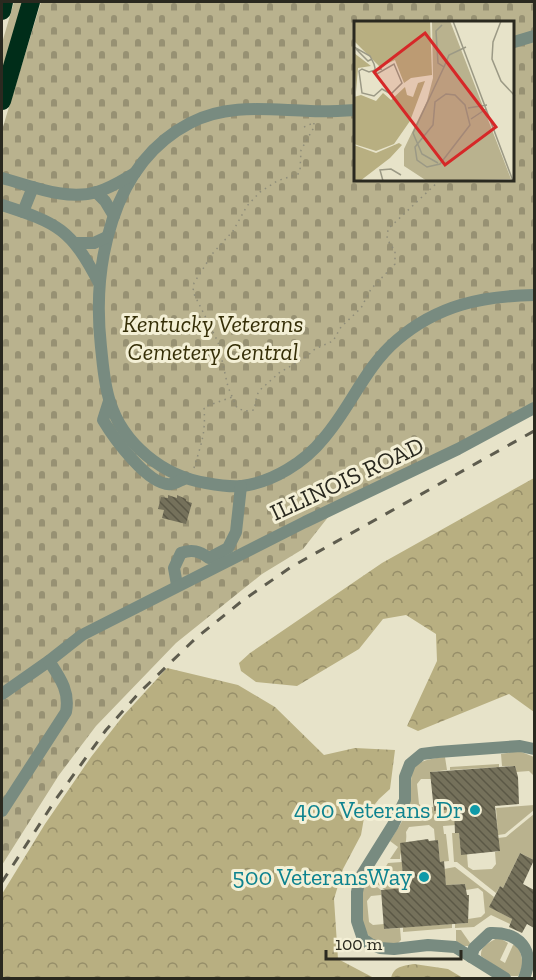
<svg xmlns="http://www.w3.org/2000/svg" width="536" height="980" font-family="'Zilla Slab',serif">
	<defs>
		<pattern id="forest-crowns" width="20" height="18" patternUnits="userSpaceOnUse" patternTransform="scale(1.5)"><rect width="20" height="18" fill="#b8af81"/><path d="M2 6a3 3 0 1 1 6 0M12 15a3 3 0 1 1 6 0" fill="none" stroke="#968e69"/></pattern>
		<pattern id="cemetery-stones" width="16" height="16" patternUnits="userSpaceOnUse" patternTransform="scale(1.5)"><rect width="16" height="16" fill="#b9b28e"/><path d="M2 7V4a2 2 0 0 1 4 0v3zM10 15v-3a2 2 0 0 1 4 0v3z" fill="#979173"/></pattern>
		<pattern id="building-back-hatch" width="6" height="6" patternUnits="userSpaceOnUse" patternTransform="scale(1.5)"><rect width="6" height="6" fill="#75715b"/><path d="M-1 5l2 2M0 0l6 6M5-1l2 2" fill="none" stroke="#5b5846"/></pattern>
	</defs>
	<rect width="100%" height="100%" fill="#e7e3c9"/>
	<g fill="#b9b28e">
		<path d="M 14,2 L 24,2 L 2,76 L 2,43 Z"/>
		<path d="M 519,751 L 534,757 L 534,786 L 533,775 L 529,771 L 516,772 L 515,766 L 502,766 L 501,754 Z"/>
		<path d="M 445,757 L 447,770 L 431,772 L 431,779 L 421,779 L 417,784 L 419,804 L 423,807 L 433,807 L 434,811 L 454,809 L 456,825 L 443,826 L 444,834 L 446,834 L 449,861 L 440,862 L 438,840 L 435,840 L 434,829 L 429,825 L 409,827 L 406,832 C 408,848 400,848 400,859 L 390,859 L 398,847 L 390,841 C 396,831 404,820 408,808 C 418,777 396,762 445,757 Z"/>
		<path d="M 499,764 L 499,767 L 450,770 L 450,767 Z"/>
		<path d="M 534,805 L 534,810 L 505,834 L 498,835 L 496,808 Z"/>
		<path d="M 534,814 L 534,860 L 520,853 L 503,888 L 500,886 L 496,893 L 457,862 L 454,862 L 452,833 L 459,833 L 461,854 L 467,854 L 468,867 L 473,870 L 492,869 L 496,864 L 495,852 L 499,851 L 498,838 L 506,837 Z"/>
		<path d="M 402,862 L 404,888 L 385,890 L 376,883 L 388,863 Z"/>
		<path d="M 455,867 L 494,897 L 490,907 L 512,919 L 510,924 L 491,915 L 474,927 L 455,928 L 455,924 L 468,923 L 468,919 L 481,917 L 485,913 L 483,892 L 478,888 L 466,890 L 465,884 L 446,885 L 444,869 Z"/>
		<path d="M 371,870 L 379,873 L 373,884 L 381,890 L 381,895 L 371,896 L 367,901 L 369,922 L 373,925 L 384,924 L 384,929 L 400,928 L 401,940 L 398,943 C 393,943 385,944 379,943 C 358,936 358,900 364,883 C 366,878 369,874 371,870 Z"/>
		<path d="M 452,924 L 452,928 L 403,932 L 403,927 Z"/>
		<path d="M 456,930 L 461,930 L 470,943 L 469,946 L 463,946 L 456,941 Z"/>
		<path d="M 497,938 L 503,939 L 503,940 L 508,943 L 500,960 L 505,963 L 513,945 L 518,946 C 522,956 525,966 518,976 L 510,976 L 481,956 C 480,946 489,943 497,938 Z"/>
	</g>
	<g fill="url(#forest-crowns)">
		<path d="M 534,478 L 534,712 L 509,694 L 418,731 L 407,726 L 437,661 L 436,634 L 406,615 L 383,619 L 359,649 L 297,686 L 256,682 L 241,671 L 239,663 L 250,653 L 382,563 Z"/>
		<path d="M 167,668 L 238,685 L 275,707 L 324,755 L 355,748 L 395,750 L 390,789 L 379,799 L 364,818 L 361,835 L 343,869 L 334,899 L 338,959 L 374,978 L 2,978 L 2,894 L 45,824 L 91,757 L 123,716 Z"/>
		<path d="M 414,964 L 448,969 L 463,978 L 391,978 C 394,966 403,966 414,964 Z"/>
	</g>
	<path fill="url(#cemetery-stones)" fill-rule="evenodd" d="M 41,2 L 534,2 L 534,411 L 329,516 L 303,549 L 262,574 L 176,643 L 96,726 L 59,775 L 2,865 L 2,130 ZM 356,22 L 514,22 L 514,180 L 356,180 Z"/>
	<g fill="url(#building-back-hatch)">
		<path d="M 168,495 L 177,498 L 177,495 L 186,499 L 186,501 L 192,503 L 186,524 L 162,518 L 164,510 L 158,509 L 161,497 L 168,498 Z"/>
		<path d="M 515,766 L 518,777 L 519,804 L 495,806 L 500,851 L 461,855 L 459,833 L 455,833 L 454,809 L 434,811 L 430,772 Z"/>
		<path d="M 428,839 L 429,841 L 438,840 L 440,862 L 444,861 L 446,885 L 465,884 L 467,895 L 469,895 L 468,923 L 384,929 L 381,890 L 404,888 L 400,843 Z"/>
		<path d="M 520,853 L 534,860 L 523,884 L 534,890 L 534,928 L 527,924 L 522,933 L 509,927 L 512,919 L 489,907 L 500,886 L 503,888 Z"/>
	</g>
	<g fill="none" stroke-linecap="round" stroke-linejoin="round">
		<g stroke="#8e8c79" stroke-width="1.5" stroke-dasharray="1.5 4.5" stroke-linecap="butt">
			<path d="M 314,123 L 313,129 L 301,150 L 300,171 L 298,174 L 277,181 L 260,192 L 247,206 L 233,231 L 213,253 L 194,283 L 193,292 L 218,342 L 228,387 L 237,408 L 245,411 L 254,410 L 257,395 L 260,390 L 279,373 L 306,357 L 315,349 L 333,341 L 341,327 L 361,308 L 371,289 L 395,264 L 395,251 L 387,239 L 388,229 L 440,180"/>
			<path d="M 304,127 L 313,123"/>
			<path d="M 194,468 C 201,444 206,434 204,407 L 232,397"/>
		</g>
		<g stroke="#788b80" stroke-width="12">
			<path d="M 514,42 L 534,36"/>
			<path d="M 356,110 C 341,111 325,112 310,111 C 269,110 228,103 190,123 C 111,164 92,266 101,347 C 103,365 104,384 110,402 C 123,444 163,476 206,483 C 217,485 231,487 242,486 C 273,482 305,462 324,438 C 351,407 365,367 397,340 C 438,305 482,296 534,295"/>
			<path d="M 2,178 C 32,186 66,201 97,192 C 111,188 123,180 135,173"/>
			<path d="M 96,192 L 105,201 L 114,216"/>
			<path d="M 2,205 C 58,223 71,229 99,283"/>
			<path d="M 23,212 L 33,187"/>
			<path d="M 75,243 L 94,243 L 107,237"/>
			<path d="M 109,401 L 103,420 C 113,437 149,487 171,484 C 175,484 181,480 184,479"/>
			<path d="M 177,585 L 174,568 L 181,553 C 192,549 199,551 209,558 L 228,548 L 236,532 L 241,486"/>
			<path d="M 2,694 L 49,661"/>
			<path d="M 2,811 L 66,712 C 70,691 60,678 49,661 L 82,635 L 305,522 L 458,449 L 534,408"/>
			<path d="M 471,957 L 474,948 L 490,933 C 519,932 536,950 524,978"/>
			<path d="M 505,978 L 455,947 L 428,945 L 394,949 L 380,948 L 370,944 L 363,939 L 357,921 L 357,892 L 360,878 L 393,825 L 405,800 L 405,777 L 410,764 L 422,754 L 438,752 L 520,746 L 534,749"/>
		</g>
		<g stroke="#002d19" stroke-width="18">
			<path d="M 2,11 L 4,2"/>
			<path d="M 2,101 L 31,2"/>
		</g>
		<path stroke="#5e5c4e" stroke-width="3" stroke-dasharray="10 10" stroke-linecap="butt" d="M 2,882 L 56,799 L 106,730 L 139,693 L 196,638 L 242,601 L 291,567 L 534,431"/>
	</g>
	<g fill="#0f9aa8" stroke="#f4f0d6" stroke-width="2">
		<circle cx="475" cy="810" r="6"/>
		<circle cx="424" cy="877" r="6"/>
	</g>
	<g text-anchor="middle" stroke-width="6" stroke-linejoin="round" paint-order="stroke">
		<g font-size="24" font-style="italic" fill="#352e07" stroke="#f4f0d6">
			<text x="213" y="332">Kentucky Veterans<tspan x="213" dy="28">Cemetery Central</tspan></text>
		</g>
		<g font-size="24" fill="#2a291f" stroke="#f4f0d6">
			<text transform="translate(347 479) rotate(-25)" y="8">ILLINOIS ROAD</text>
		</g>
		<g font-size="24" fill="#0d838f" stroke="#f4f0d6" text-anchor="end">
			<text x="463" y="818">400 Veterans Dr</text>
			<text x="412" y="885">500 VeteransWay</text>
		</g>
	</g>
	<g transform="translate(354 21)">
		<rect width="160" height="160" fill="#e7e3c9"/>
		<path d="M 0,0 L 76,0 L 78,54 L 57,57 L 50,62 L 41,39 L 26,46 L 0,20 ZM 0,32 L 17,45 L 4,47 L 2,71 ZM 71,60 L 56,100 L 40,123 L 22,130 L 0,123 L 0,76 L 7,74 L 22,80 L 29,72 L 37,79 L 51,66 L 53,74 L 59,76 L 64,62 ZM 45,122 L 48,124 L 36,137 L 6,160 L 0,160 L 0,124 L 22,132 Z" fill="#b8af81"/>
		<path d="M 78,0 L 96,0 L 157,158 L 73,160 L 50,145 L 50,128 L 73,80 L 79,57 Z" fill="#b9b28e"/>
		<path fill="none" stroke="#9b9985" stroke-width="1.5" d="M 99,0 L 159,160M 147,0 L 139,21 L 138,38 L 147,60 L 161,75M 0,26 L 16,35 L 20,43 L 21,47 L 21,49 L 23,53 L 40,43 L 48,62 L 37,73 L 28,68 L 20,75 L 8,72 L 5,50 L 8,48 L 15,51 L 21,49 L 28,48M 2,28 L 14,40 L 18,38M 90,46 L 95,34 L 112,26M 92,73 L 101,74 L 111,84 L 116,104 L 86,143 L 73,146 L 63,139 L 61,126 L 79,104 L 81,81 ZM 114,87 L 133,84M 117,98 L 132,88M 84,142 L 68,133 L 59,112 L 90,46 L 84,42 L 82,10 L 88,4M 29,160 L 26,149 L 37,148 L 47,154"/>
		<path fill="#d62828" fill-opacity="0.15" stroke="#d62828" stroke-width="3" d="M 71,12 L 142,106 L 91,144 L 20,51 Z"/>
		<rect width="160" height="160" fill="none" stroke="#2a291f" stroke-width="3"/>
	</g>
	<rect width="536" height="980" fill="none" stroke="#2a291f" stroke-width="6"/>
	<path d="M326 950v9h135v-9" fill="none" stroke="#2a291f" stroke-width="3"/>
	<text x="335" y="950" font-size="18" fill="#2a291f" stroke="#f4f0d6" stroke-width="4.5" paint-order="stroke">100 m</text>
</svg>
